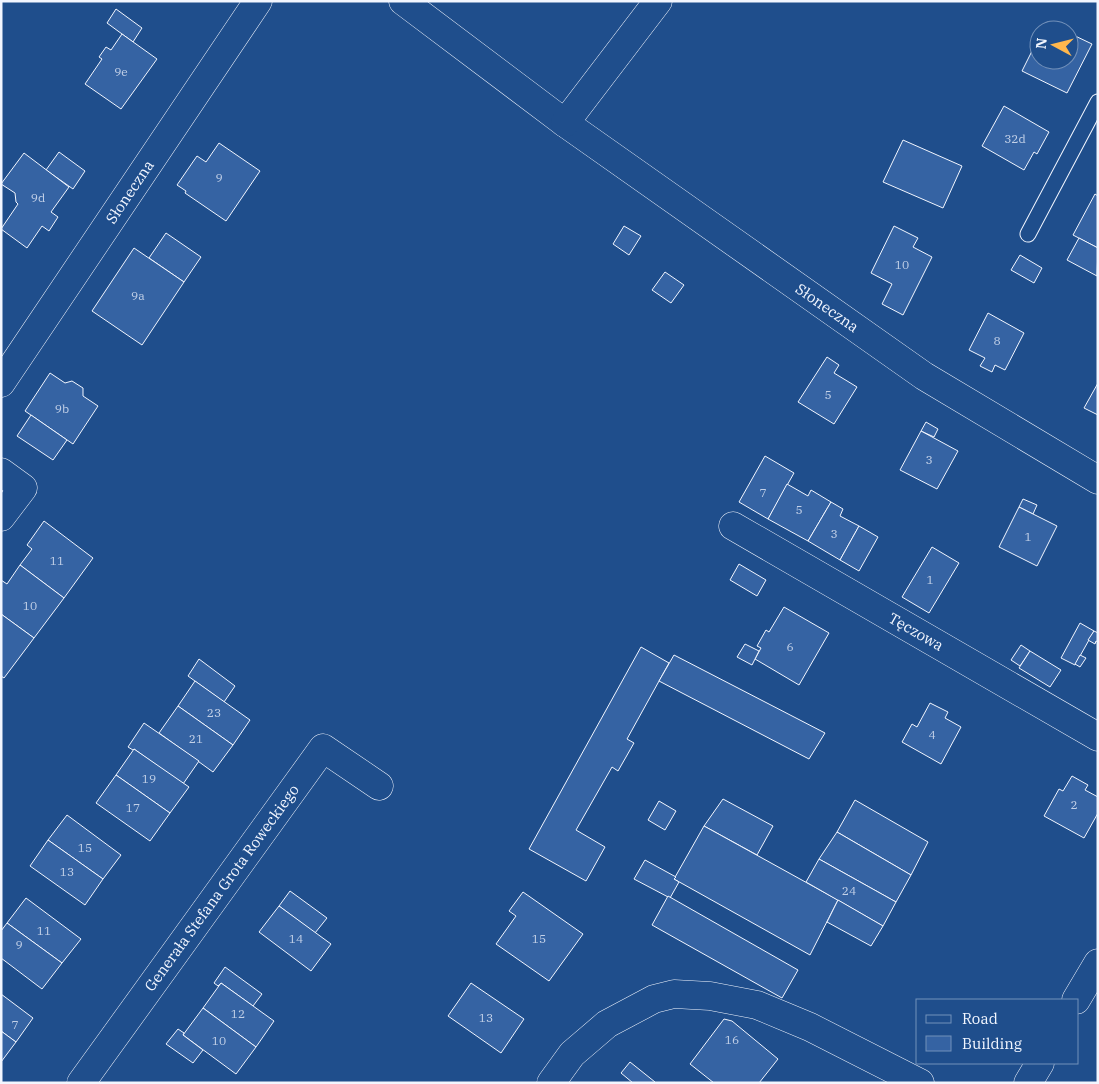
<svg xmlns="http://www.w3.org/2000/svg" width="1099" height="1084" font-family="'IBM Plex Serif',serif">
	<rect width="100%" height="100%" fill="#1f4e8c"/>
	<g fill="#3563a3" stroke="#f2f6ff">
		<path d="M 116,9 L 142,28 L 133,42 L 107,23 Z"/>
		<path d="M 1047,22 L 1064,30 L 1042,30 Z"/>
		<path d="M 1069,33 L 1092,44 L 1067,93 L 1022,71 L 1039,37 L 1039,60 L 1069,60 Z"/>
		<path d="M 122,34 L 157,59 L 121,109 L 85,84 L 102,59 L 99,57 L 106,47 L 111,50 Z"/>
		<path d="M 1004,106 L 1049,132 L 1037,154 L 1034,152 L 1024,170 L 982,146 Z"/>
		<path d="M 903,140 L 962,166 L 943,208 L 883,182 Z"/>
		<path d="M 219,143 L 260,171 L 226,221 L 185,193 L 186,191 L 177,185 L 197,156 L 206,162 Z"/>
		<path d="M 59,152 L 85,171 L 73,189 L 46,170 Z"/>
		<path d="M 24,153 L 69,187 L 51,212 L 58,217 L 49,231 L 42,226 L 27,248 L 1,229 L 18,204 L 16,202 L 15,193 L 1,184 Z"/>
		<path d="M 1095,194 L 1098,196 L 1098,248 L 1073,235 Z"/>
		<path d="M 624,226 L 641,236 L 629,255 L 613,244 Z"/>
		<path d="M 894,226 L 918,238 L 913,247 L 932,257 L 903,315 L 882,304 L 892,284 L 871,273 Z"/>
		<path d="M 166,233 L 201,257 L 184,282 L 149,258 Z"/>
		<path d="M 1079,238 L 1098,248 L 1097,276 L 1067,260 Z"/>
		<path d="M 134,248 L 184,282 L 142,345 L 92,311 Z"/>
		<path d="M 1020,255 L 1042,268 L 1034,283 L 1011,270 Z"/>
		<path d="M 665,272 L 684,285 L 671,303 L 652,290 Z"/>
		<path d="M 988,313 L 1024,333 L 1005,370 L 995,365 L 992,372 L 980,366 L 985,358 L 969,350 Z"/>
		<path d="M 827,357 L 839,365 L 834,373 L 857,387 L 834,424 L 798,402 Z"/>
		<path d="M 50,373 L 65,383 L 72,381 L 83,388 L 83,396 L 98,406 L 73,444 L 25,411 Z"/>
		<path d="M 1098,383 L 1098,415 L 1084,408 Z"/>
		<path d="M 31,415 L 67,440 L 53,460 L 17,436 Z"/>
		<path d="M 926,422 L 938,429 L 934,437 L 921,431 Z"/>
		<path d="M 921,431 L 958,451 L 937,489 L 900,470 Z"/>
		<path d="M 765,456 L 794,473 L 768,519 L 739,502 Z"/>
		<path d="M 787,484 L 808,496 L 811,490 L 831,502 L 808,541 L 768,519 Z"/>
		<path d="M 1023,499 L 1037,505 L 1033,514 L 1019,507 Z"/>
		<path d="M 831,502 L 843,509 L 840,516 L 859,526 L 840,560 L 808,541 Z"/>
		<path d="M 1019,507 L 1057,526 L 1037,566 L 999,547 Z"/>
		<path d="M 44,521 L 93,558 L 64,598 L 20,565 L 32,549 L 27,545 Z"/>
		<path d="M 859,526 L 878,537 L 859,571 L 840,560 Z"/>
		<path d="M 932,547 L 959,563 L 929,613 L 902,597 Z"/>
		<path d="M 739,564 L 766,580 L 757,596 L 730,580 Z"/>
		<path d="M 20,565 L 64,598 L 34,638 L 1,614 L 1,580 L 7,584 Z"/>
		<path d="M 784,607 L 829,633 L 799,685 L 755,659 L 761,648 L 757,646 L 766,630 L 769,632 Z"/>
		<path d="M 1,614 L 34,638 L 4,678 L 1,676 Z"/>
		<path d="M 1080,623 L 1094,631 L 1075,665 L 1061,658 Z"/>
		<path d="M 1094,631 L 1098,633 L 1098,642 L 1096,641 L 1095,644 L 1088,640 Z"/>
		<path d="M 745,644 L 759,651 L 752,665 L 737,657 Z"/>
		<path d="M 1021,645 L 1030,651 L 1020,666 L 1011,660 Z"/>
		<path d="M 641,647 L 669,663 L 627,739 L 634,743 L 618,771 L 612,767 L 576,830 L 605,847 L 586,881 L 529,849 Z"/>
		<path d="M 1030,651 L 1061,670 L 1050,687 L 1019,668 Z"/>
		<path d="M 674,655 L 825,733 L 809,759 L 659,681 Z"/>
		<path d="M 1080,655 L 1086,658 L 1080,667 L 1075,664 Z"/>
		<path d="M 199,659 L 235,686 L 224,702 L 188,676 Z"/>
		<path d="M 195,681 L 250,720 L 233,745 L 178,706 Z"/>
		<path d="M 930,703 L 948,712 L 945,718 L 961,727 L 941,764 L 902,742 L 912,724 L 917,727 Z"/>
		<path d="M 178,706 L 233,745 L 213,772 L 159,733 Z"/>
		<path d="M 144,723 L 199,761 L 183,784 L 134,749 L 133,750 L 128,747 Z"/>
		<path d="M 134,749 L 189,787 L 170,813 L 116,775 Z"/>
		<path d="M 116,775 L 170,813 L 150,841 L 96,803 Z"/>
		<path d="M 1072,776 L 1088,785 L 1085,790 L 1098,797 L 1098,813 L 1084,838 L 1044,816 L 1059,789 L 1063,791 Z"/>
		<path d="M 723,799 L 773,826 L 757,855 L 704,826 Z"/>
		<path d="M 855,800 L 928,842 L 911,875 L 837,832 Z"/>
		<path d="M 659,801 L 676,811 L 665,830 L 648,820 Z"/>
		<path d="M 67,815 L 121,855 L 103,879 L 48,840 Z"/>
		<path d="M 704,826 L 838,900 L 810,955 L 674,879 Z"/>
		<path d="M 837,832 L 911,875 L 896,902 L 819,859 Z"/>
		<path d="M 48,840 L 103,879 L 85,905 L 30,866 Z"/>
		<path d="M 819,859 L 896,902 L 883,926 L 806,882 Z"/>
		<path d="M 645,860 L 676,877 L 674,879 L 679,882 L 670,898 L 634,879 Z"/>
		<path d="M 290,891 L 327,918 L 315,933 L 279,906 Z"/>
		<path d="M 523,892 L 583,934 L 549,981 L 496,944 L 516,916 L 509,911 Z"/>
		<path d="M 668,896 L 798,970 L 782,998 L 652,925 Z"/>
		<path d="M 26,898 L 81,939 L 62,963 L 7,923 Z"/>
		<path d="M 838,900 L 883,926 L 871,946 L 827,922 Z"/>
		<path d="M 279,906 L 331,944 L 311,971 L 259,932 Z"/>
		<path d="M 7,923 L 62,963 L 42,989 L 1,958 L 1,931 Z"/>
		<path d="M 225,967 L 262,994 L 253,1006 L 221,983 L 218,986 L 214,983 Z"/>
		<path d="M 221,983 L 274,1021 L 256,1047 L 203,1008 Z"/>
		<path d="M 471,983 L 524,1019 L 501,1053 L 448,1016 Z"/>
		<path d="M 1,994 L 33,1018 L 16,1042 L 1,1031 Z"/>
		<path d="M 203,1008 L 256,1047 L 236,1074 L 183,1035 Z"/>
		<path d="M 724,1019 L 732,1021 L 778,1059 L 759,1083 L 714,1083 L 690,1064 Z"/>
		<path d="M 178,1029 L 184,1033 L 183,1035 L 203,1050 L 193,1063 L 166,1044 Z"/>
		<path d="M 1,1031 L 16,1042 L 1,1062 Z"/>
		<path d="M 630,1062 L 655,1082 L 654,1083 L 633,1083 L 621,1073 Z"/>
	</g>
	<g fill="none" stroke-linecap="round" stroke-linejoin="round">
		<defs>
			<path id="service" d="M 1028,234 L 1098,102"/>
			<g id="minor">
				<path d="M 403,1 L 565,123 L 924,376 L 1098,480"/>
				<path d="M 565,123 L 658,1"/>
				<path d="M 1,383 L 258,1"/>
				<path d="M 1,472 L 23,488 L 1,517"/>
				<path d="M 733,526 L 1098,737"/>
				<path d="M 81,1083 L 323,748 L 379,786"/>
				<path d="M 551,1083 L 572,1054 L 607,1024 L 654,999 L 674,994 L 710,996 L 757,1005 L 810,1027 L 920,1083"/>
			</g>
			<g id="tertiary">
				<path d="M 1076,1000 L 1098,963"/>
				<path d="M 1028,1083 L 1040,1063"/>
			</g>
		</defs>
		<use href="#service" stroke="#f2f6ff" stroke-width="17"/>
		<use href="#minor" stroke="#f2f6ff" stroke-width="29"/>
		<use href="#tertiary" stroke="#f2f6ff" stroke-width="29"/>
		<use href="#service" stroke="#1f4e8c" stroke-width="15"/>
		<use href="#minor" stroke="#1f4e8c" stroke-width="28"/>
		<use href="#tertiary" stroke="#1f4e8c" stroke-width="28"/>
	</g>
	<g text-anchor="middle" stroke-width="4" stroke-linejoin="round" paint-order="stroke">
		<g font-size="12" fill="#c3d1e8">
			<text x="121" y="76">9e</text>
			<text x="1015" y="143">32d</text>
			<text x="219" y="182">9</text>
			<text x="38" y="202">9d</text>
			<text x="902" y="269">10</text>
			<text x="138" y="300">9a</text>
			<text x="997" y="345">8</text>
			<text x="828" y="399">5</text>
			<text x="62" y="413">9b</text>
			<text x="929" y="464">3</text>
			<text x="763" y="497">7</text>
			<text x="799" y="514">5</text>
			<text x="834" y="538">3</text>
			<text x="1028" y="541">1</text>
			<text x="57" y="565">11</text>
			<text x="930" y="584">1</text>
			<text x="30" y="610">10</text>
			<text x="790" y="651">6</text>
			<text x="214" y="717">23</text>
			<text x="932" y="739">4</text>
			<text x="196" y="743">21</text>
			<text x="149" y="783">19</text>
			<text x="1074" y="809">2</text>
			<text x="133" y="812">17</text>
			<text x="85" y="852">15</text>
			<text x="67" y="876">13</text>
			<text x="849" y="895">24</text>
			<text x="44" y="935">11</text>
			<text x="296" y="943">14</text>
			<text x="539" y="943">15</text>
			<text x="19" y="949">9</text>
			<text x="238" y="1018">12</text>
			<text x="486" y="1022">13</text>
			<text x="15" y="1029">7</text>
			<text x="732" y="1044">16</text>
			<text x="219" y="1045">10</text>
		</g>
		<g font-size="15" fill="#f2f6ff" stroke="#1f4e8c">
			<text transform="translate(130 192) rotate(-56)" y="5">Słoneczna</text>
			<text transform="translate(827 308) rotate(35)" y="5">Słoneczna</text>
			<text transform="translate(916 632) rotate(30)" y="5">Tęczowa</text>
			<text transform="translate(222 888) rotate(-54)" y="5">Generała Stefana Grota Roweckiego</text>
		</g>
	</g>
	<rect width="1099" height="1084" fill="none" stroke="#f2f6ff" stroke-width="5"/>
	<rect x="916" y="999" width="162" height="65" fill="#1f4e8c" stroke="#7391ba"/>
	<rect x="926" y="1015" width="25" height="8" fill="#1f4e8c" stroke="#7391ba"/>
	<text x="962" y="1024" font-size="15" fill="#f2f6ff">Road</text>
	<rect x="926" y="1036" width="25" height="15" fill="#3563a3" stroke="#7391ba"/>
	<text x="962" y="1049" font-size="15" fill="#f2f6ff">Building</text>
	<g transform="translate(1054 45) rotate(277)"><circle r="24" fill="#1f4e8c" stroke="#7391ba"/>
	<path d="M0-4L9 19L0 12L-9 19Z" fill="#ffb74d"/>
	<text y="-8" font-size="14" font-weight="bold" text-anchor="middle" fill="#f2f6ff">N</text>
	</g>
</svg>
